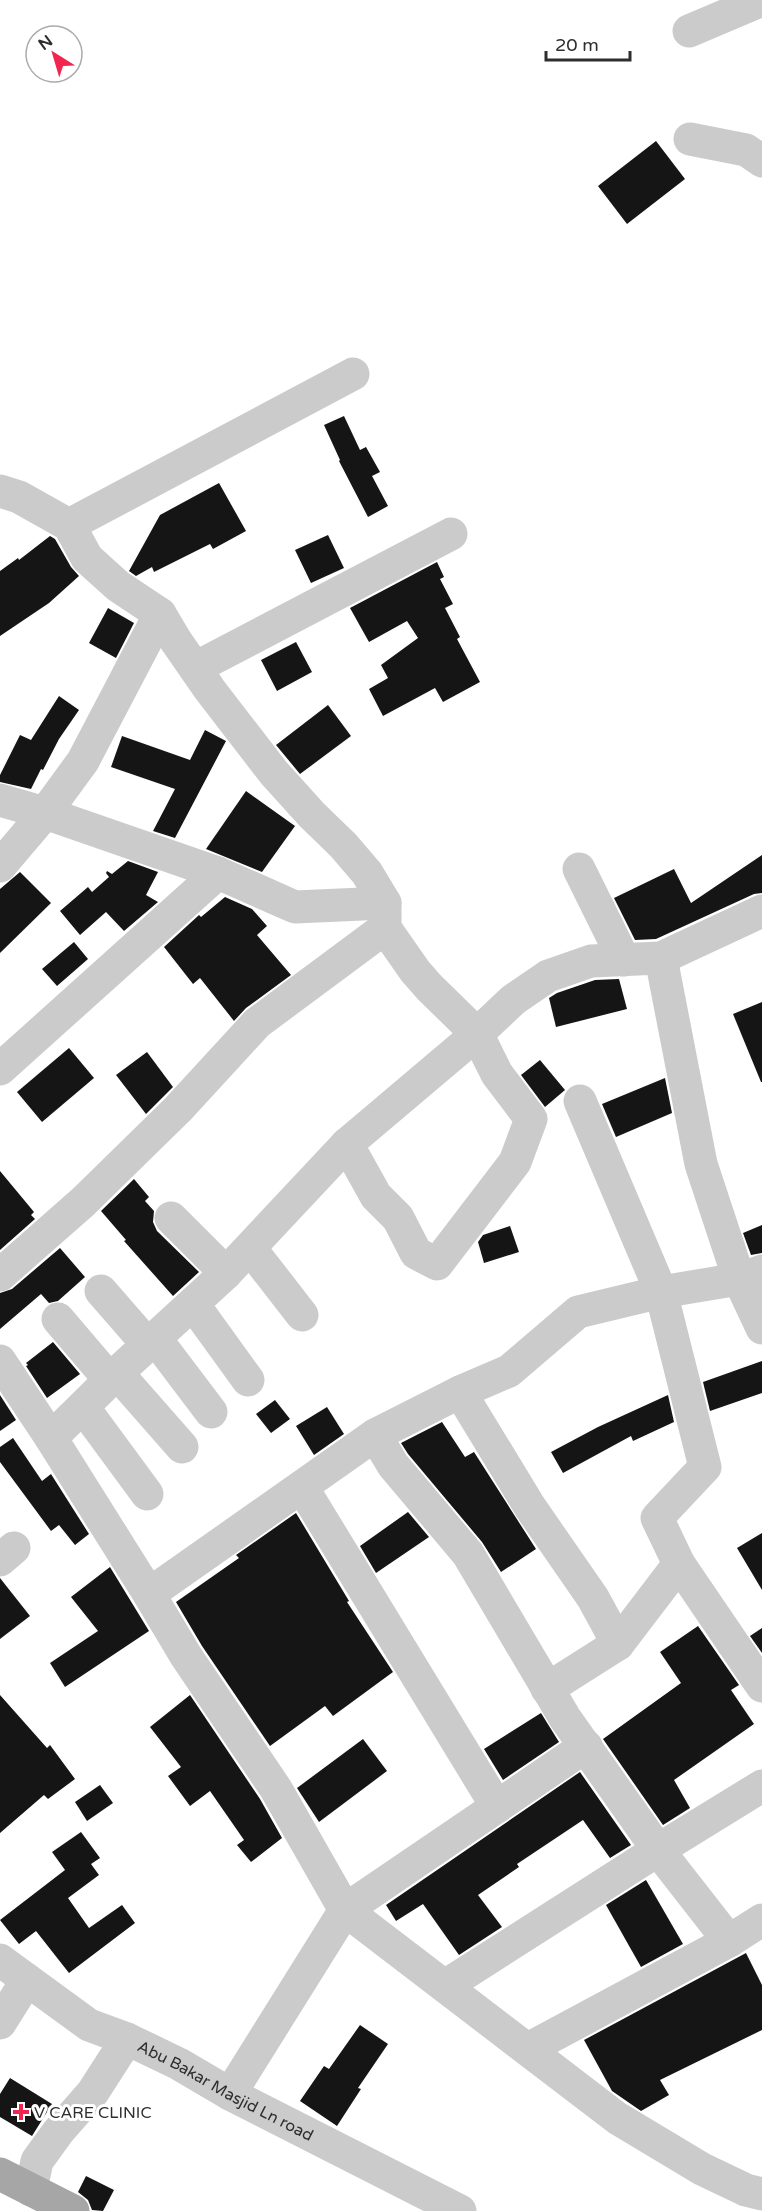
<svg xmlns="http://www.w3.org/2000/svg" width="762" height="2211" font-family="'Varela Round',sans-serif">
	<rect width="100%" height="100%" fill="#fff"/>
	<g fill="#151515">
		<path d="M 656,141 L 685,179 L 627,224 L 598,186 Z"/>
		<path d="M 344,416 L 360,450 L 366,447 L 380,472 L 372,476 L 388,506 L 368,517 L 339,461 L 340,460 L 324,425 Z"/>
		<path d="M 219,483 L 246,531 L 213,549 L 210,544 L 154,572 L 152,567 L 136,576 L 129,571 L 160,515 Z"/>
		<path d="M 328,535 L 344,568 L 311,583 L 295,550 Z"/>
		<path d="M 50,536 L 55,539 L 71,567 L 79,576 L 49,603 L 0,636 L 0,571 L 18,558 L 19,560 Z"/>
		<path d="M 437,562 L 444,577 L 440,579 L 453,604 L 445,608 L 460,637 L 457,639 L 480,682 L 443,702 L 435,688 L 383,716 L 369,689 L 388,678 L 381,665 L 418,638 L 407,621 L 369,642 L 350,608 Z"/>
		<path d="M 108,608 L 134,623 L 116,658 L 89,643 Z"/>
		<path d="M 296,642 L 312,672 L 277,691 L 261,660 Z"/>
		<path d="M 59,696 L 79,710 L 59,739 L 43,770 L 41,769 L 31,789 L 0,782 L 0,775 L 20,735 L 31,740 Z"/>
		<path d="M 328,705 L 351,736 L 300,774 L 276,745 Z"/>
		<path d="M 205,730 L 226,741 L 175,838 L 153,831 L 175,789 L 111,767 L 122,736 L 190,760 Z"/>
		<path d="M 246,791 L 295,826 L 262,872 L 206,849 Z"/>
		<path d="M 762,855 L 762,893 L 754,894 L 656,939 L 635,940 L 614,898 L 674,869 L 691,903 Z"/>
		<path d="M 128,861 L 158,872 L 146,895 L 158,902 L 124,931 L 106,912 L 80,935 L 60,911 L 88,887 L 92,892 L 109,877 L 106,873 L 107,871 L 112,874 Z"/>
		<path d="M 20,872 L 51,903 L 0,953 L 0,889 Z"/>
		<path d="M 225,897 L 252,909 L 267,926 L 257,935 L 291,975 L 246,1008 L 234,1021 L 200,978 L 193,984 L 164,947 L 199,915 L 201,917 Z"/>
		<path d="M 74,942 L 88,959 L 57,986 L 42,969 Z"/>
		<path d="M 619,979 L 627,1009 L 556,1027 L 549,998 L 557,993 L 595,980 Z"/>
		<path d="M 762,1002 L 762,1082 L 761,1082 L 733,1014 Z"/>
		<path d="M 69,1048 L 94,1078 L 42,1122 L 17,1092 Z"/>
		<path d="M 147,1052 L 173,1087 L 146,1114 L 116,1075 Z"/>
		<path d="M 540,1060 L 565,1090 L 545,1107 L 521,1075 Z"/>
		<path d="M 665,1078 L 672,1113 L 616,1137 L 602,1104 Z"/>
		<path d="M 0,1171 L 34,1212 L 31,1215 L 35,1219 L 0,1250 Z"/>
		<path d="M 134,1179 L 149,1197 L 145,1201 L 154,1211 L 153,1222 L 157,1231 L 199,1272 L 173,1296 L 124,1241 L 126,1240 L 101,1211 Z"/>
		<path d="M 762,1225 L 762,1253 L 751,1255 L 743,1233 Z"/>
		<path d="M 510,1226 L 519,1252 L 484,1263 L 478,1242 L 483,1235 Z"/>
		<path d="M 60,1248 L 85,1277 L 58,1301 L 49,1303 L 41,1294 L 0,1329 L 0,1293 L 12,1289 Z"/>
		<path d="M 53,1342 L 80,1374 L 47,1398 L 26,1366 L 28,1365 L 26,1363 Z"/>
		<path d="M 762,1361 L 762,1393 L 710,1411 L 703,1382 Z"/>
		<path d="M 0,1395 L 16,1420 L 0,1431 Z"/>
		<path d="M 668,1395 L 674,1422 L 633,1441 L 631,1436 L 563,1473 L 551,1452 L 598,1427 Z"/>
		<path d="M 275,1400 L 290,1419 L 271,1433 L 256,1414 Z"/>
		<path d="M 327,1407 L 344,1434 L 314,1455 L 296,1426 Z"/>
		<path d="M 442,1422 L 465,1457 L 474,1452 L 536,1549 L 501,1572 L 482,1542 L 408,1454 L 401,1443 Z"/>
		<path d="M 13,1438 L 42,1481 L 51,1474 L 89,1534 L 75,1545 L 59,1525 L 51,1531 L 0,1462 L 0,1447 Z"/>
		<path d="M 408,1512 L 429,1537 L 376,1573 L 360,1546 Z"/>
		<path d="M 296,1513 L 349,1601 L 347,1602 L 393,1672 L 333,1716 L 325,1706 L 270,1746 L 202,1646 L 176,1602 L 239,1558 L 236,1555 Z"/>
		<path d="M 762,1533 L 762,1590 L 737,1548 Z"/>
		<path d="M 110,1567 L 149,1631 L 65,1687 L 50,1663 L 98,1631 L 71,1597 Z"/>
		<path d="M 0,1578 L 30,1616 L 0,1639 Z"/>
		<path d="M 698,1626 L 739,1685 L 731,1690 L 754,1724 L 674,1780 L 690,1808 L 663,1825 L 603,1739 L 681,1683 L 660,1652 Z"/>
		<path d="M 762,1628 L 762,1653 L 750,1636 Z"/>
		<path d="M 0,1695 L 47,1748 L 50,1745 L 75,1779 L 48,1799 L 44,1795 L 0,1833 Z"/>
		<path d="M 190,1695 L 260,1799 L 282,1838 L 251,1862 L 237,1845 L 244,1840 L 210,1791 L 190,1806 L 168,1776 L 181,1767 L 150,1727 Z"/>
		<path d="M 541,1713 L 559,1742 L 503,1780 L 484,1749 Z"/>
		<path d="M 363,1739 L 387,1771 L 319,1822 L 297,1788 Z"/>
		<path d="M 580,1772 L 631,1845 L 610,1858 L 583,1820 L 517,1864 L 519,1867 L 478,1895 L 502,1927 L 459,1955 L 423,1904 L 396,1921 L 386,1905 Z"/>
		<path d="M 100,1785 L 113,1803 L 87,1821 L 75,1802 Z"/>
		<path d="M 81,1832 L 100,1858 L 91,1864 L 99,1875 L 68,1898 L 89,1928 L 122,1905 L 135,1923 L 69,1973 L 36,1931 L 19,1944 L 0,1920 L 65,1870 L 52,1852 Z"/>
		<path d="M 646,1880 L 683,1944 L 641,1967 L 606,1905 Z"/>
		<path d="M 746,1953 L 762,1985 L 762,2030 L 660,2080 L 669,2095 L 641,2111 L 612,2091 L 584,2040 Z"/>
		<path d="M 360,2025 L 388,2044 L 358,2088 L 361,2089 L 337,2126 L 300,2101 L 324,2066 L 329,2069 Z"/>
		<path d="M 10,2078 L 52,2104 L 32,2136 L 0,2117 L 0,2094 Z"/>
		<path d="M 86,2176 L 114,2190 L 103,2211 L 92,2210 L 88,2200 L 78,2192 Z"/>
	</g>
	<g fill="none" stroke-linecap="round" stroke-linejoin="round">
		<g stroke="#cbcbcb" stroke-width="33">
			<path d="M 689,31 L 762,0"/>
			<path d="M 690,139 L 746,150 L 762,161"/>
			<path d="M 0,491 L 19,497 L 69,525 L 87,558 L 118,586 L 160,614 L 176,641 L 210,690 L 274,773 L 312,815 L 343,845 L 367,873 L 385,903 L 385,928 L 415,971 L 429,987 L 477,1034 L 497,1074 L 531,1119 L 515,1162 L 437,1264 L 416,1253 L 398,1218 L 376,1196 L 347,1144 L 226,1273 L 117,1373 L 51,1438 L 149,1594"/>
			<path d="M 69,525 L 353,374"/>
			<path d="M 195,668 L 451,534"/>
			<path d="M 0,800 L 45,813 L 218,873"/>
			<path d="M 0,866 L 45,813 L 83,761 L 160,614"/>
			<path d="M 579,869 L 624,960"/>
			<path d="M 661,958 L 701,1164 L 739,1279 L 762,1328"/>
			<path d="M 0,1069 L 218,873 L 295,907 L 385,903"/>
			<path d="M 580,1101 L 661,1292 L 705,1467 L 657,1518 L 679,1564 L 762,1686"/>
			<path d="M 347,1144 L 477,1034 L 513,1000 L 548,976 L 591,961 L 661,958 L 762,911"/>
			<path d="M 171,1218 L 226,1273"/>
			<path d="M 250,1248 L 302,1315"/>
			<path d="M 762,1271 L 739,1279 L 661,1292 L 578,1312 L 509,1371 L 460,1392 L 375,1435 L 393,1465 L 468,1554 L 565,1718 L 658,1850 L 729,1941 L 762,1920"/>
			<path d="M 0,1275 L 83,1202 L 178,1109 L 257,1023 L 385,928"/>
			<path d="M 101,1291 L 148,1345"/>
			<path d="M 193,1304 L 248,1380"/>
			<path d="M 58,1319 L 110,1380"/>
			<path d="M 155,1338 L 211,1412"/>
			<path d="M 0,1361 L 51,1438"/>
			<path d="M 117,1373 L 182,1447"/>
			<path d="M 460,1392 L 530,1507 L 593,1598 L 618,1644 L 679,1564"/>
			<path d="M 83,1407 L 147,1494"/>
			<path d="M 375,1435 L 149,1594 L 186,1656 L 276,1789 L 345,1910 L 586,1746"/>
			<path d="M 302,1487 L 497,1807"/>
			<path d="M 0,1560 L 14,1548"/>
			<path d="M 547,1689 L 618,1644"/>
			<path id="s1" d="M 0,1960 L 89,2025 L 127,2039 L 179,2064 L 230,2094 L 460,2211"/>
			<path d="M 445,1986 L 658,1850 L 762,1786"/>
			<path d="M 0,2023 L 27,1980"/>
			<path d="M 528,2049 L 729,1941"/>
			<path d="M 230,2094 L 345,1910 L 617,2118 L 702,2169 L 746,2190 L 762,2194"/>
			<path d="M 31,2190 L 37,2161 L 58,2132 L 93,2092 L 127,2039"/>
		</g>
		<path stroke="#a6a6a6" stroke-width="33" d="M 0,2174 L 73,2211"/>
	</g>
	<path fill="#f12550" stroke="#fff" stroke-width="2" d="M18 2103h6v6h6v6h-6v6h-6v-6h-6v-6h6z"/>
	<g text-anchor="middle" stroke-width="6" stroke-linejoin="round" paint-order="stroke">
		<g font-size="16" fill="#2e2e2e" stroke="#fff">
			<text dy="6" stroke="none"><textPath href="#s1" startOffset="262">Abu Bakar Masjid Ln road</textPath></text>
		</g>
		<g font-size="16" fill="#2e2e2e" stroke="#fff" text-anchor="start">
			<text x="34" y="2118">V CARE CLINIC</text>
		</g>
	</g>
	<g transform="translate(54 54) rotate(323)"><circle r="28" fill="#ffffff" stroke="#ababab" stroke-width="1.5"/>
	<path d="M0-4.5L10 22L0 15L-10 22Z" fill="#f12550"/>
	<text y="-9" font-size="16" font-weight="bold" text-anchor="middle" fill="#2e2e2e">N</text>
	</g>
	<path d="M546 51v9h84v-9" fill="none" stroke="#2e2e2e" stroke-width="3"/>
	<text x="555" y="51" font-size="18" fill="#2e2e2e" stroke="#ffffff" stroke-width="4.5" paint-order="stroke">20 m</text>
</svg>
